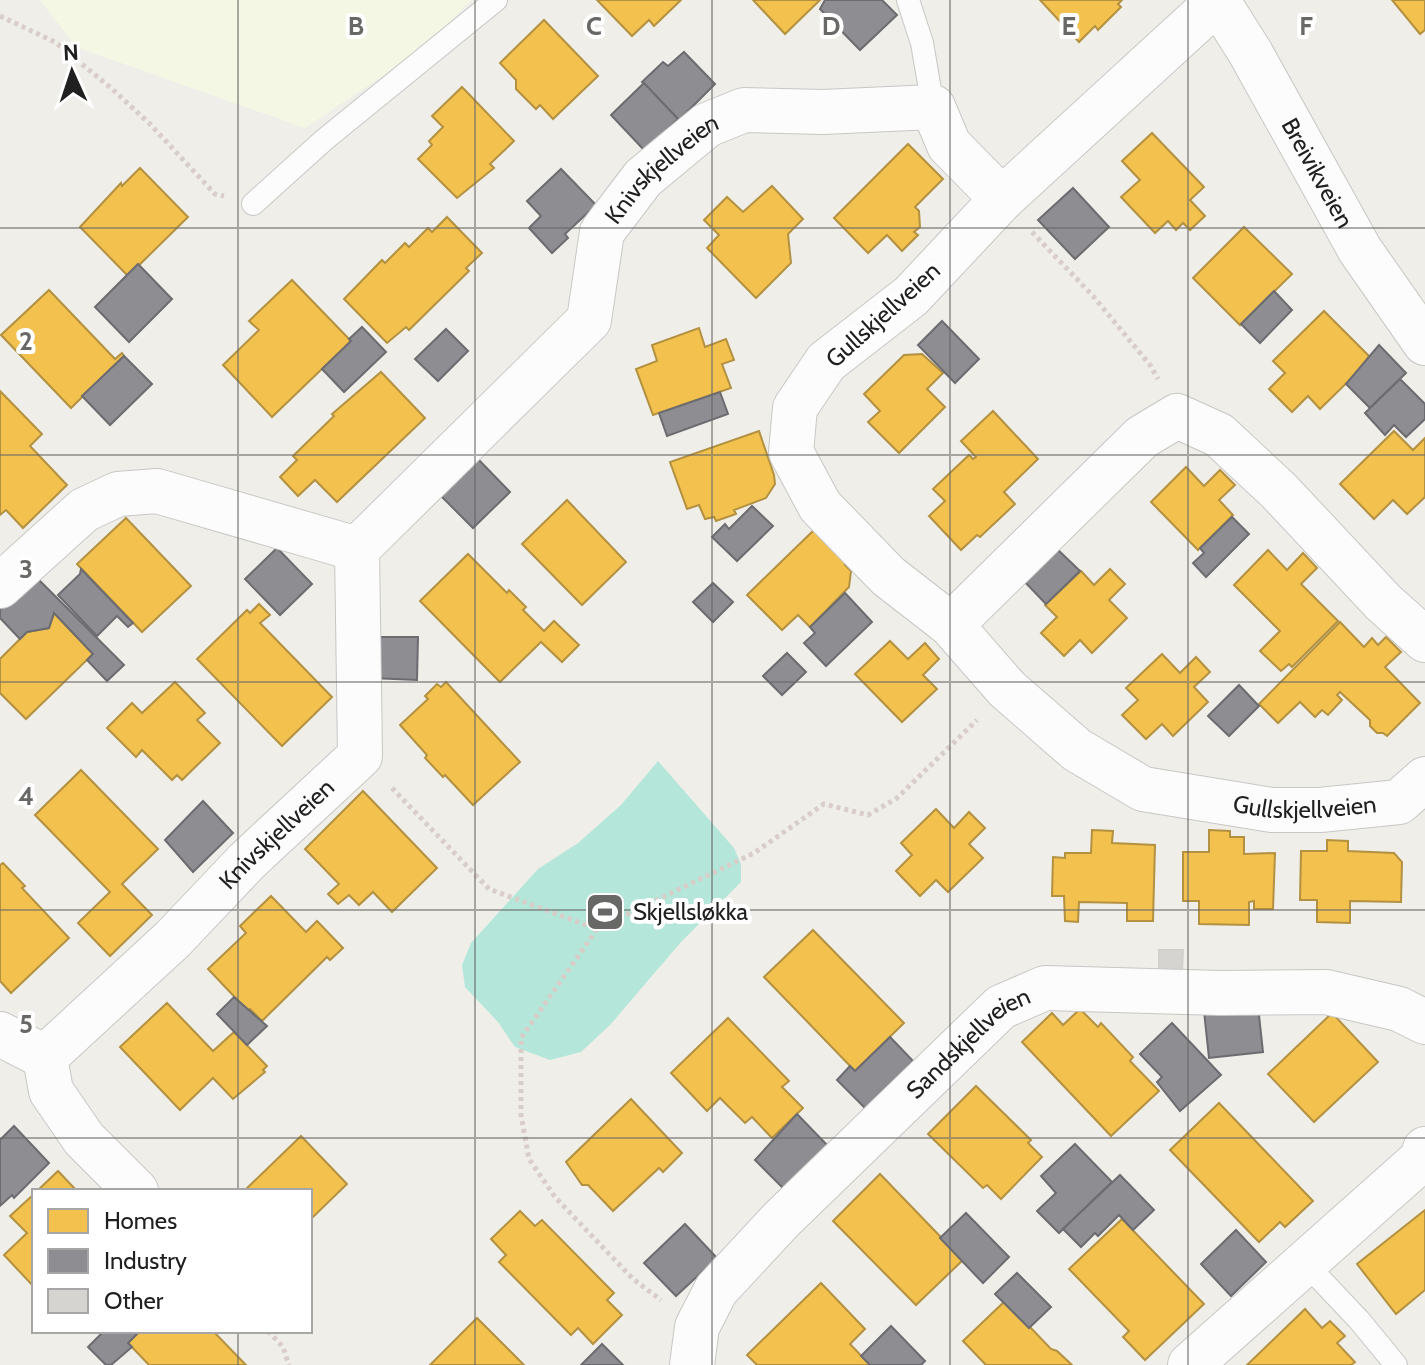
<svg xmlns="http://www.w3.org/2000/svg" width="1425" height="1365" font-family="Cabin,sans-serif">
	<rect width="100%" height="100%" fill="#efeee9"/>
	<path fill="#f5f7e5" d="M 40,0 L 471,0 L 426,47 L 305,128 L 76,47 Z"/>
	<path fill="#b4e7da" d="M 658,761 L 734,848 L 741,864 L 741,882 L 681,942 L 610,1025 L 581,1052 L 550,1060 L 515,1047 L 498,1022 L 465,987 L 462,965 L 471,943 L 538,869 L 578,843 L 621,805 Z"/>
	<g fill="#f2c14e" stroke="#b39140" stroke-width="2">
		<path d="M 597,0 L 681,0 L 654,26 L 649,20 L 632,36 Z"/>
		<path d="M 753,0 L 820,0 L 785,34 Z"/>
		<path d="M 1040,0 L 1122,0 L 1118,4 L 1121,7 L 1098,30 L 1095,26 L 1079,42 Z"/>
		<path d="M 1392,0 L 1425,0 L 1425,30 L 1420,34 Z"/>
		<path d="M 544,20 L 598,76 L 553,119 L 540,105 L 536,109 L 516,89 L 516,80 L 500,63 Z"/>
		<path d="M 462,87 L 514,141 L 490,164 L 494,168 L 457,198 L 418,159 L 432,145 L 429,141 L 443,127 L 432,116 Z"/>
		<path d="M 1152,133 L 1204,187 L 1190,200 L 1205,216 L 1190,230 L 1183,223 L 1176,230 L 1168,221 L 1155,233 L 1121,197 L 1140,180 L 1122,161 Z"/>
		<path d="M 908,144 L 943,179 L 915,207 L 919,211 L 920,227 L 914,232 L 918,235 L 902,251 L 887,235 L 868,253 L 834,218 Z"/>
		<path d="M 140,168 L 188,217 L 128,276 L 80,227 L 121,183 L 122,186 Z"/>
		<path d="M 772,186 L 803,219 L 788,234 L 791,263 L 756,298 L 707,248 L 719,235 L 704,220 L 727,197 L 743,212 Z"/>
		<path d="M 447,217 L 482,253 L 466,268 L 469,271 L 409,330 L 406,327 L 387,343 L 344,299 L 382,260 L 385,263 L 405,243 L 409,247 L 428,228 L 432,232 Z"/>
		<path d="M 1244,227 L 1292,274 L 1240,325 L 1193,278 Z"/>
		<path d="M 292,280 L 351,341 L 272,417 L 223,365 L 259,330 L 249,321 Z"/>
		<path d="M 49,290 L 115,359 L 122,353 L 124,356 L 71,408 L 1,335 Z"/>
		<path d="M 1324,311 L 1369,356 L 1364,366 L 1320,409 L 1308,396 L 1292,412 L 1269,389 L 1285,373 L 1273,361 Z"/>
		<path d="M 699,328 L 705,347 L 726,339 L 734,360 L 722,364 L 731,388 L 653,415 L 636,369 L 657,361 L 652,345 Z"/>
		<path d="M 922,354 L 943,373 L 927,389 L 945,407 L 899,453 L 868,422 L 880,411 L 864,394 L 904,355 Z"/>
		<path d="M 381,372 L 425,418 L 337,502 L 315,480 L 298,496 L 280,477 L 297,460 L 293,456 L 334,416 L 332,414 Z"/>
		<path d="M 0,391 L 42,434 L 30,446 L 67,485 L 23,528 L 6,510 L 0,515 Z"/>
		<path d="M 993,411 L 1038,459 L 1004,492 L 1015,504 L 980,537 L 977,535 L 961,550 L 929,516 L 945,501 L 933,489 L 969,455 L 973,459 L 976,457 L 961,441 Z"/>
		<path d="M 759,431 L 774,475 L 775,484 L 766,498 L 734,510 L 736,514 L 716,521 L 714,517 L 705,519 L 699,505 L 687,509 L 670,462 Z"/>
		<path d="M 1394,431 L 1413,450 L 1425,438 L 1425,497 L 1407,514 L 1393,500 L 1374,519 L 1340,484 Z"/>
		<path d="M 1186,467 L 1204,486 L 1220,470 L 1235,485 L 1219,500 L 1233,515 L 1198,550 L 1151,502 Z"/>
		<path d="M 567,500 L 626,562 L 582,605 L 522,544 Z"/>
		<path d="M 126,518 L 191,586 L 142,632 L 77,564 Z"/>
		<path d="M 814,530 L 847,564 L 845,565 L 851,571 L 849,587 L 810,627 L 798,615 L 782,630 L 747,595 Z"/>
		<path d="M 1268,550 L 1287,570 L 1303,553 L 1317,568 L 1301,584 L 1338,621 L 1292,667 L 1289,664 L 1281,671 L 1260,651 L 1280,631 L 1234,585 Z"/>
		<path d="M 468,554 L 507,593 L 509,590 L 526,607 L 523,610 L 544,631 L 554,621 L 579,645 L 562,662 L 541,642 L 500,682 L 420,601 Z"/>
		<path d="M 1110,569 L 1125,584 L 1109,600 L 1127,618 L 1092,653 L 1080,640 L 1064,656 L 1041,633 L 1057,617 L 1045,605 L 1081,571 L 1094,585 Z"/>
		<path d="M 259,604 L 270,615 L 260,623 L 332,697 L 282,746 L 197,659 L 247,610 L 250,613 Z"/>
		<path d="M 54,613 L 93,654 L 26,719 L 0,693 L 0,659 L 27,632 L 49,628 Z"/>
		<path d="M 1340,622 L 1364,647 L 1372,638 L 1378,645 L 1386,637 L 1401,652 L 1385,667 L 1420,703 L 1387,736 L 1383,733 L 1377,733 L 1370,726 L 1370,720 L 1340,692 L 1337,695 L 1342,700 L 1328,715 L 1322,710 L 1315,717 L 1300,702 L 1278,723 L 1259,704 Z"/>
		<path d="M 890,641 L 908,659 L 925,643 L 939,659 L 923,675 L 937,689 L 902,722 L 855,674 Z"/>
		<path d="M 1162,654 L 1180,673 L 1196,657 L 1210,672 L 1194,687 L 1208,702 L 1173,736 L 1162,724 L 1146,739 L 1122,715 L 1138,700 L 1126,688 Z"/>
		<path d="M 175,682 L 205,713 L 197,720 L 220,743 L 182,780 L 177,775 L 172,780 L 142,750 L 136,757 L 107,728 L 132,703 L 142,713 Z"/>
		<path d="M 446,682 L 520,762 L 473,805 L 445,775 L 443,777 L 425,758 L 427,755 L 400,725 L 428,699 L 425,696 L 437,684 L 441,687 Z"/>
		<path d="M 81,770 L 158,849 L 122,884 L 152,915 L 110,956 L 78,923 L 110,892 L 35,815 Z"/>
		<path d="M 363,791 L 437,868 L 392,912 L 373,892 L 359,905 L 349,895 L 338,904 L 328,894 L 339,884 L 305,849 Z"/>
		<path d="M 936,809 L 954,828 L 969,812 L 985,828 L 969,844 L 983,858 L 948,892 L 936,880 L 920,896 L 896,871 L 912,855 L 901,843 Z"/>
		<path d="M 1092,830 L 1113,831 L 1112,843 L 1155,845 L 1153,921 L 1127,921 L 1127,903 L 1079,902 L 1078,922 L 1065,921 L 1064,896 L 1052,896 L 1053,857 L 1065,858 L 1065,853 L 1091,853 Z"/>
		<path d="M 1209,830 L 1230,831 L 1230,837 L 1244,837 L 1244,854 L 1275,853 L 1273,909 L 1254,909 L 1254,901 L 1249,902 L 1249,925 L 1199,924 L 1199,901 L 1183,901 L 1183,852 L 1209,852 Z"/>
		<path d="M 1327,840 L 1348,841 L 1348,851 L 1394,853 L 1402,862 L 1401,902 L 1350,901 L 1350,923 L 1317,922 L 1317,900 L 1300,900 L 1301,851 L 1327,851 Z"/>
		<path d="M 3,863 L 25,886 L 22,888 L 69,938 L 11,993 L 0,981 L 0,865 Z"/>
		<path d="M 271,896 L 306,932 L 317,921 L 343,948 L 330,960 L 327,957 L 262,1021 L 250,1009 L 248,1011 L 208,969 L 246,933 L 240,926 Z"/>
		<path d="M 813,930 L 904,1023 L 855,1071 L 764,977 Z"/>
		<path d="M 167,1003 L 213,1051 L 234,1032 L 267,1066 L 263,1070 L 265,1072 L 233,1099 L 213,1078 L 180,1110 L 120,1047 Z"/>
		<path d="M 1080,1009 L 1098,1027 L 1101,1023 L 1133,1057 L 1130,1061 L 1159,1091 L 1111,1136 L 1022,1042 L 1052,1013 L 1063,1025 Z"/>
		<path d="M 1332,1013 L 1378,1062 L 1314,1122 L 1268,1074 Z"/>
		<path d="M 728,1018 L 789,1081 L 782,1087 L 803,1108 L 772,1138 L 752,1117 L 745,1123 L 720,1098 L 707,1111 L 671,1073 Z"/>
		<path d="M 976,1086 L 1031,1140 L 1028,1143 L 1042,1157 L 1001,1199 L 987,1185 L 983,1188 L 928,1134 Z"/>
		<path d="M 631,1099 L 682,1153 L 663,1172 L 659,1168 L 613,1211 L 588,1185 L 582,1185 L 566,1162 Z"/>
		<path d="M 1219,1103 L 1313,1201 L 1285,1227 L 1280,1222 L 1259,1242 L 1170,1150 Z"/>
		<path d="M 301,1136 L 347,1184 L 310,1220 L 310,1191 L 244,1191 Z"/>
		<path d="M 58,1171 L 77,1191 L 37,1191 Z"/>
		<path d="M 880,1174 L 963,1260 L 916,1305 L 833,1221 Z"/>
		<path d="M 34,1194 L 34,1287 L 4,1255 L 27,1233 L 10,1216 Z"/>
		<path d="M 1425,1210 L 1425,1290 L 1396,1314 L 1357,1264 Z"/>
		<path d="M 520,1211 L 535,1226 L 542,1220 L 614,1293 L 607,1300 L 622,1315 L 593,1344 L 578,1328 L 571,1335 L 499,1262 L 506,1255 L 491,1239 Z"/>
		<path d="M 1122,1219 L 1204,1304 L 1145,1360 L 1123,1337 L 1129,1331 L 1069,1269 Z"/>
		<path d="M 821,1283 L 865,1329 L 850,1344 L 870,1365 L 757,1365 L 747,1355 Z"/>
		<path d="M 1005,1301 L 1051,1349 L 1057,1351 L 1072,1365 L 986,1365 L 963,1341 Z"/>
		<path d="M 1305,1309 L 1322,1328 L 1330,1321 L 1345,1336 L 1337,1343 L 1355,1362 L 1351,1365 L 1247,1365 Z"/>
		<path d="M 477,1318 L 524,1365 L 430,1365 Z"/>
		<path d="M 140,1331 L 213,1331 L 246,1365 L 149,1365 L 128,1343 Z"/>
	</g>
	<g fill="#8d8d92" stroke="#6c6c70" stroke-width="2">
		<path d="M 825,0 L 882,0 L 897,15 L 860,50 L 820,9 Z"/>
		<path d="M 684,52 L 715,84 L 679,120 L 642,82 L 663,62 L 668,66 Z"/>
		<path d="M 644,83 L 678,119 L 645,151 L 611,115 Z"/>
		<path d="M 561,169 L 596,205 L 565,234 L 568,238 L 552,253 L 529,228 L 541,216 L 527,201 Z"/>
		<path d="M 1073,188 L 1109,227 L 1075,259 L 1038,220 Z"/>
		<path d="M 138,264 L 172,299 L 129,342 L 95,307 Z"/>
		<path d="M 1274,291 L 1292,310 L 1260,343 L 1241,324 Z"/>
		<path d="M 942,321 L 979,359 L 955,383 L 918,345 Z"/>
		<path d="M 362,327 L 386,352 L 344,392 L 322,369 L 351,341 L 349,339 Z"/>
		<path d="M 446,329 L 468,351 L 438,381 L 415,359 Z"/>
		<path d="M 1379,345 L 1406,373 L 1370,408 L 1346,384 Z"/>
		<path d="M 124,356 L 152,384 L 110,425 L 82,396 Z"/>
		<path d="M 1400,379 L 1425,404 L 1425,419 L 1406,437 L 1394,425 L 1385,435 L 1365,413 Z"/>
		<path d="M 720,392 L 728,414 L 667,436 L 659,413 Z"/>
		<path d="M 476,457 L 510,492 L 473,528 L 439,494 Z"/>
		<path d="M 752,506 L 773,526 L 737,561 L 712,537 L 725,524 L 729,529 Z"/>
		<path d="M 1232,517 L 1249,534 L 1206,577 L 1193,563 L 1204,553 L 1200,548 Z"/>
		<path d="M 1055,547 L 1080,571 L 1046,604 L 1022,579 Z"/>
		<path d="M 277,548 L 312,584 L 280,615 L 245,579 Z"/>
		<path d="M 81,569 L 133,623 L 128,627 L 117,616 L 97,636 L 58,595 L 80,574 Z"/>
		<path d="M 34,575 L 124,665 L 107,681 L 87,660 L 93,654 L 54,613 L 49,628 L 27,632 L 20,639 L 0,618 L 0,609 Z"/>
		<path d="M 713,583 L 733,602 L 713,622 L 693,602 Z"/>
		<path d="M 845,593 L 872,622 L 826,666 L 804,643 L 815,633 L 810,627 Z"/>
		<path d="M 372,637 L 418,637 L 417,680 L 371,678 Z"/>
		<path d="M 787,653 L 806,672 L 782,695 L 763,676 Z"/>
		<path d="M 1239,685 L 1259,706 L 1229,736 L 1208,716 Z"/>
		<path d="M 203,801 L 233,833 L 193,872 L 165,840 Z"/>
		<path d="M 234,997 L 267,1026 L 247,1045 L 217,1014 Z"/>
		<path d="M 1258,1006 L 1263,1052 L 1209,1058 L 1204,1011 Z"/>
		<path d="M 1172,1023 L 1221,1075 L 1180,1111 L 1157,1082 L 1162,1077 L 1140,1054 Z"/>
		<path d="M 890,1037 L 913,1061 L 865,1108 L 837,1080 L 850,1066 L 855,1071 Z"/>
		<path d="M 797,1114 L 828,1146 L 784,1189 L 755,1160 Z"/>
		<path d="M 14,1126 L 49,1163 L 14,1198 L 12,1195 L 0,1206 L 0,1140 Z"/>
		<path d="M 1075,1144 L 1112,1182 L 1059,1233 L 1037,1211 L 1056,1193 L 1041,1176 Z"/>
		<path d="M 1120,1175 L 1154,1210 L 1133,1230 L 1119,1215 L 1098,1236 L 1095,1233 L 1081,1247 L 1063,1229 Z"/>
		<path d="M 966,1213 L 1009,1257 L 983,1283 L 940,1238 Z"/>
		<path d="M 685,1224 L 717,1258 L 676,1296 L 644,1263 Z"/>
		<path d="M 1236,1230 L 1266,1262 L 1231,1296 L 1201,1264 Z"/>
		<path d="M 1017,1273 L 1051,1307 L 1029,1328 L 995,1294 Z"/>
		<path d="M 891,1326 L 925,1361 L 921,1365 L 870,1365 L 861,1356 Z"/>
		<path d="M 104,1331 L 140,1331 L 128,1343 L 132,1347 L 111,1365 L 106,1365 L 88,1347 Z"/>
		<path d="M 602,1344 L 623,1365 L 581,1365 Z"/>
	</g>
	<path fill="#d6d4d0" stroke="#d2d0ca" stroke-width="2" d="M 1159,950 L 1183,950 L 1182,973 L 1159,972 Z"/>
	<g fill="none" stroke-linecap="round" stroke-linejoin="round">
		<defs>
			<g id="lane">
				<path d="M 908,0 L 922,43 L 933,107"/>
				<path d="M 253,204 L 324,140 L 496,0"/>
				<path d="M 1306,1264 L 1359,1320 L 1396,1365"/>
			</g>
			<g id="street">
				<path id="s1" d="M 1217,0 L 1250,52 L 1360,250 L 1425,343"/>
				<path id="s2" d="M 1218,1 L 1002,199 L 911,296 L 826,362 L 795,408 L 791,452 L 820,506 L 888,576 L 951,625 L 1007,689 L 1077,750 L 1143,789 L 1272,810 L 1320,810 L 1399,802 L 1425,779"/>
				<path d="M 0,586 L 84,510 L 118,494 L 157,491 L 357,549"/>
				<path d="M 951,625 L 1142,437 L 1177,416 L 1219,435 L 1279,491 L 1383,602 L 1425,640"/>
				<path d="M 0,1034 L 45,1057"/>
				<path id="s3" d="M 136,1191 L 84,1139 L 51,1091 L 45,1057 L 173,939 L 247,861 L 360,756 L 357,549 L 589,320 L 602,232 L 643,178 L 707,125 L 744,110 L 823,112 L 933,107 L 949,145 L 1002,199"/>
				<path id="s4" d="M 692,1365 L 697,1327 L 716,1290 L 781,1220 L 1001,1007 L 1045,988 L 1220,993 L 1326,992 L 1399,1009 L 1425,1022"/>
				<path d="M 1190,1365 L 1422,1159 L 1425,1149"/>
			</g>
		</defs>
		<use href="#lane" stroke="#c7c7c5" stroke-width="24"/>
		<use href="#street" stroke="#c7c7c5" stroke-width="46"/>
		<g stroke="#d8cdc8" stroke-width="5" stroke-dasharray="4 4" stroke-linecap="butt">
			<path d="M 0,16 L 55,42 L 111,88 L 149,123 L 215,194 L 224,196"/>
			<path d="M 1032,232 L 1093,296 L 1150,365 L 1158,379"/>
			<path d="M 392,788 L 489,889 L 597,929 L 754,853 L 824,804 L 868,815 L 897,798 L 977,720"/>
			<path d="M 597,929 L 521,1038 L 521,1115 L 529,1159 L 555,1197 L 633,1279 L 661,1300"/>
			<path d="M 268,1331 L 283,1347 L 289,1365"/>
		</g>
		<use href="#lane" stroke="#fdfcfc" stroke-width="22"/>
		<use href="#street" stroke="#fdfcfc" stroke-width="44"/>
	</g>
	<path fill="none" stroke="#686866" stroke-width="2" stroke-opacity="0.55" d="M 238,0 L 238,1191M 475,0 L 475,1365M 712,0 L 712,1365M 950,0 L 950,1365M 1188,0 L 1188,1365M 0,228 L 1425,228M 0,455 L 1425,455M 0,682 L 1425,682M 0,910 L 1425,910M 0,1138 L 1425,1138M 238,1331 L 238,1365"/>
	<defs>
		<symbol id="stadium-square" viewBox="-11 -11 22 22"><rect x="-9" y="-9" width="18" height="18" rx="4" fill="#686866" stroke="#fff"/><path d="M0-5a6.5 5 0 1 0 0 10a6.5 5 0 1 0 0-10ZM-3.5-1.8h7v3.6h-7Z" fill="#fff"/></symbol>
	</defs>
	<g fill-rule="evenodd">
		<use href="#stadium-square" x="583" y="890" width="44" height="44"/>
	</g>
	<g text-anchor="middle" stroke-width="8" stroke-linejoin="round" paint-order="stroke">
		<g font-size="24" fill="#202020" stroke="#fff">
			<text dy="8" stroke="none"><textPath href="#s3" startOffset="1312">Knivskjellveien</textPath></text>
			<text dy="8" stroke="none"><textPath href="#s1" startOffset="200">Breivikveien</textPath></text>
			<text transform="translate(883 315) rotate(-42)" y="8">Gullskjellveien</text>
			<text dy="8" stroke="none"><textPath href="#s2" startOffset="1290">Gullskjellveien</textPath></text>
			<text dy="8" stroke="none"><textPath href="#s3" startOffset="488">Knivskjellveien</textPath></text>
			<text dy="8" stroke="none"><textPath href="#s4" startOffset="434">Sandskjellveien</textPath></text>
		</g>
		<g font-size="24" fill="#202020" stroke="#fff" text-anchor="start">
			<text x="633" y="920">Skjellsløkka</text>
		</g>
	</g>
	<g font-size="26" text-anchor="middle" font-weight="bold" fill="#686866" stroke="#fff" stroke-width="8" stroke-linejoin="round" paint-order="stroke">
		<text x="356" y="35">B</text>
		<text x="594" y="35">C</text>
		<text x="831" y="35">D</text>
		<text x="1069" y="35">E</text>
		<text x="1306" y="35">F</text>
		<text x="26" y="350">2</text>
		<text x="26" y="578">3</text>
		<text x="26" y="805">4</text>
		<text x="26" y="1033">5</text>
	</g>
	<rect x="32" y="1189" width="280" height="144" fill="#ffffff" stroke="#a6a6a6" stroke-width="2"/>
	<rect x="48" y="1209" width="40" height="24" fill="#f2c14e" stroke="#a6a6a6" stroke-width="2"/>
	<text x="104" y="1229" font-size="24" fill="#202020">Homes</text>
	<rect x="48" y="1249" width="40" height="24" fill="#8d8d92" stroke="#a6a6a6" stroke-width="2"/>
	<text x="104" y="1269" font-size="24" fill="#202020">Industry</text>
	<rect x="48" y="1289" width="40" height="24" fill="#d6d4d0" stroke="#a6a6a6" stroke-width="2"/>
	<text x="104" y="1309" font-size="24" fill="#202020">Other</text>
	<g transform="translate(72 72) rotate(357)" stroke="#ffffff" stroke-width="6" paint-order="stroke">
	<path d="M0-6L14 30L0 20L-14 30Z" fill="#202020"/>
	<text y="-12" font-size="22" font-weight="bold" text-anchor="middle" fill="#202020">N</text>
	</g>
</svg>
